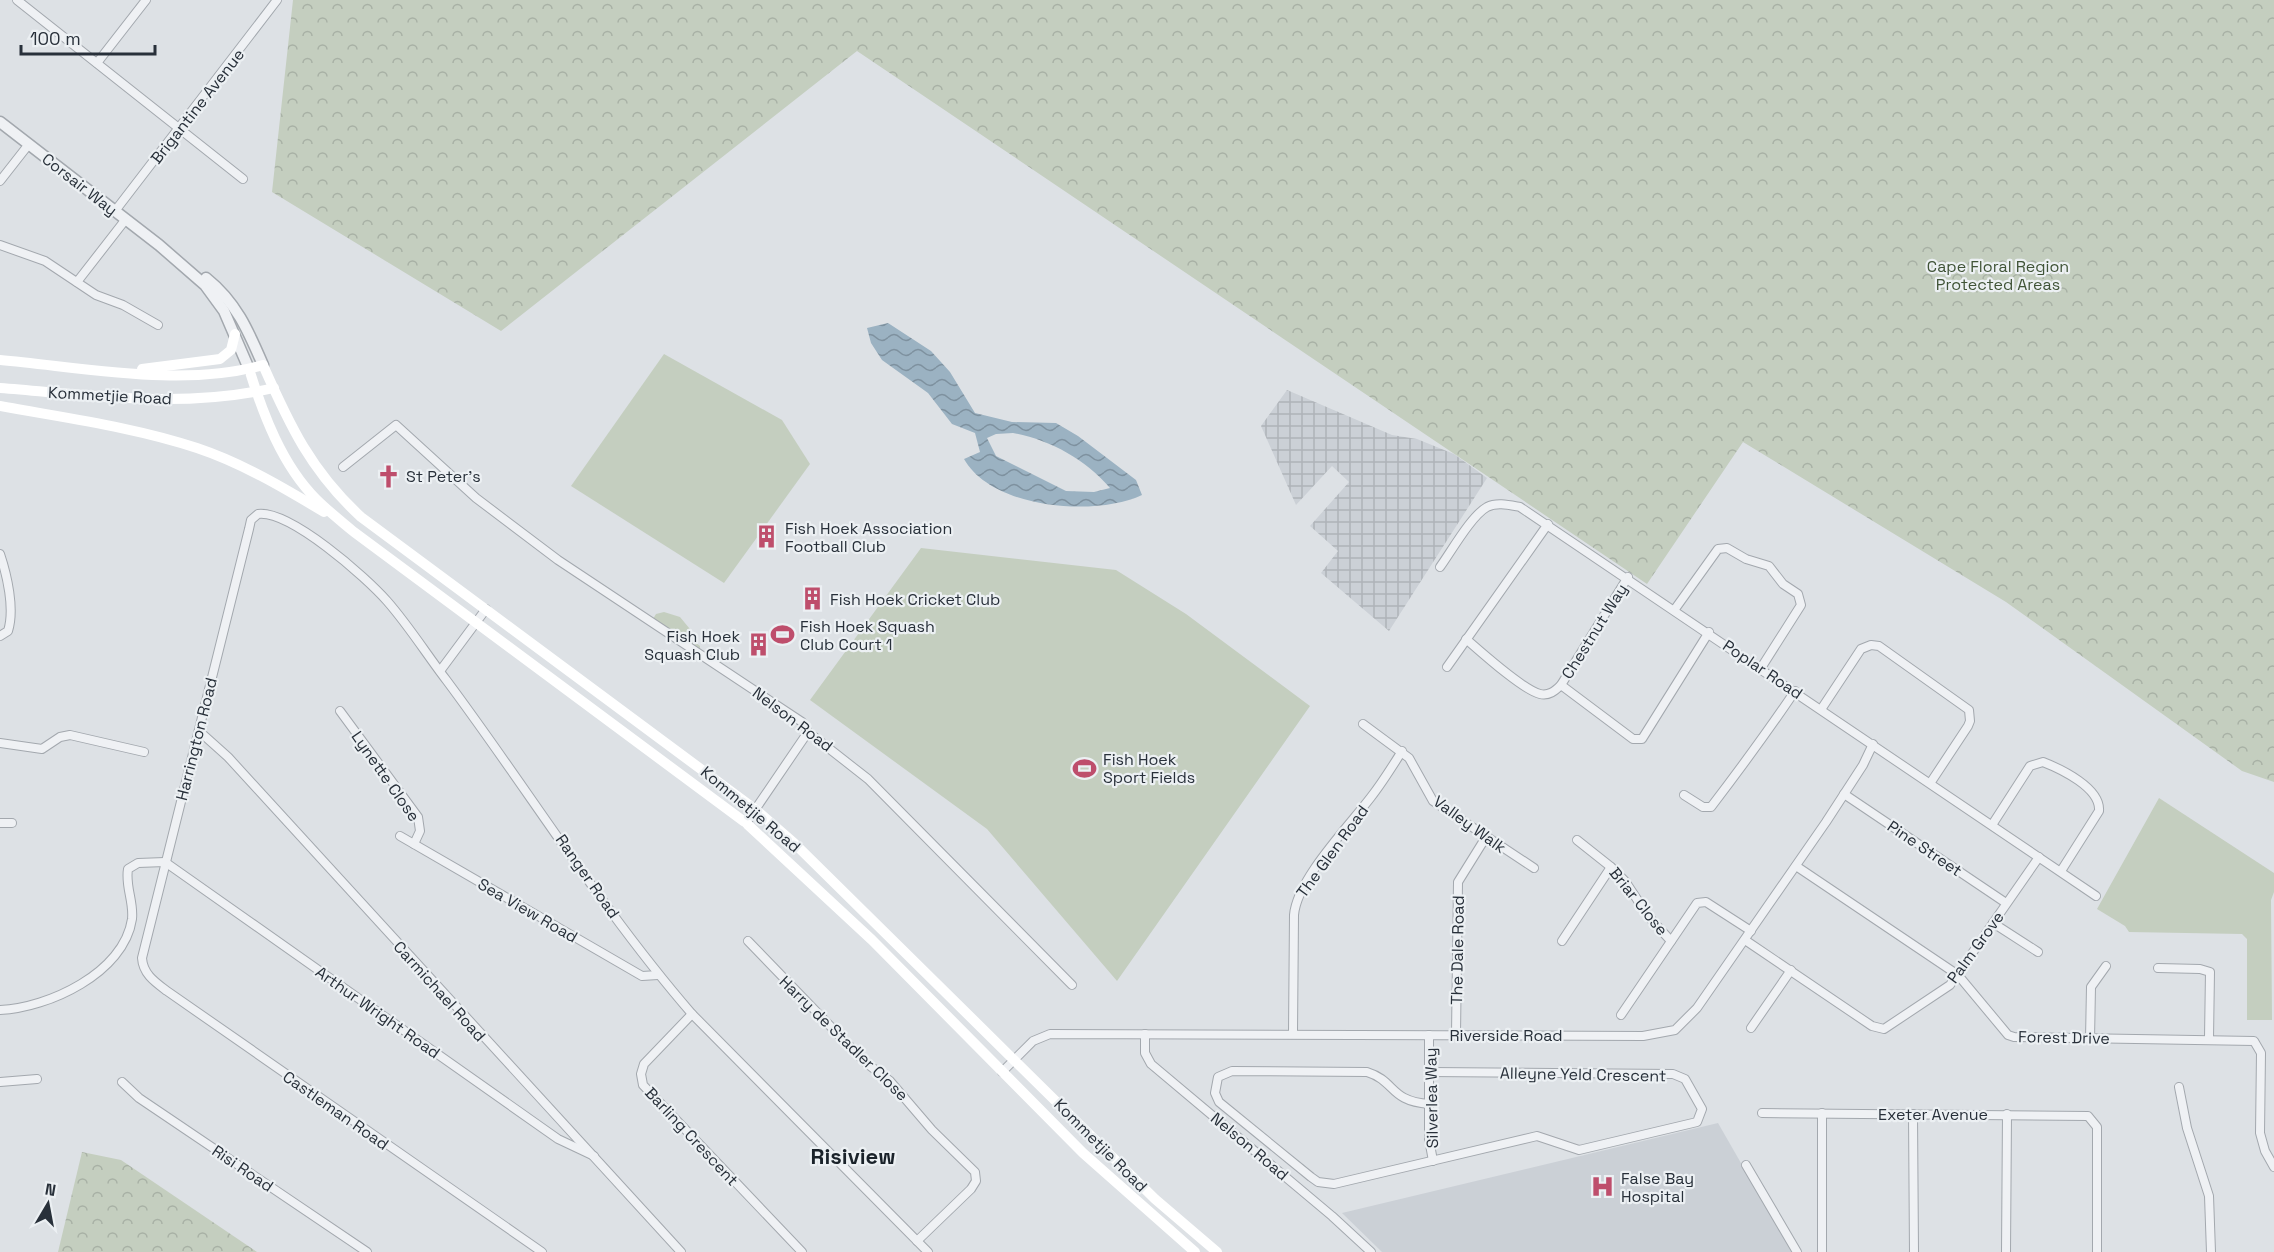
<svg xmlns="http://www.w3.org/2000/svg" width="2274" height="1252" font-family="'Space Grotesk',sans-serif">
	<defs>
		<pattern id="industrial-grid" width="8" height="8" patternUnits="userSpaceOnUse" patternTransform="scale(1.5)"><rect width="8" height="8" fill="#cbd0d6"/><path d="M0 4h8M4 0v8" fill="none" stroke="#aeb3b8"/></pattern>
		<pattern id="park-crowns" width="20" height="18" patternUnits="userSpaceOnUse" patternTransform="scale(1.5)"><rect width="20" height="18" fill="#c4cebf"/><path d="M2 6a3 3 0 1 1 6 0M12 15a3 3 0 1 1 6 0" fill="none" stroke="#a8b1a5"/></pattern>
		<pattern id="water-waves" width="16" height="10" patternUnits="userSpaceOnUse" patternTransform="scale(1.5)"><rect width="16" height="10" fill="#9bb2c2"/><path d="M0 5q4-4 8 0t8 0" fill="none" stroke="#7e919f"/></pattern>
	</defs>
	<rect width="100%" height="100%" fill="#dde1e5"/>
	<path fill="#cbd0d6" d="M 1718,1123 L 1792,1252 L 1382,1252 L 1342,1213 Z"/>
	<path fill="url(#industrial-grid)" d="M 1287,390 L 1392,435 L 1417,439 L 1454,454 L 1487,478 L 1389,631 L 1321,573 L 1338,551 L 1310,526 L 1349,482 L 1332,466 L 1296,505 L 1261,426 Z"/>
	<g fill="#c4cebf">
		<path d="M 664,354 L 782,420 L 810,464 L 724,583 L 571,486 Z"/>
		<path d="M 921,548 L 1116,570 L 1186,614 L 1310,706 L 1117,981 L 987,829 L 810,700 Z"/>
		<path d="M 664,612 L 680,617 L 694,634 L 692,640 L 700,646 L 700,650 L 653,619 L 656,614 Z"/>
		<path d="M 2159,798 L 2274,873 L 2274,892 L 2271,900 L 2272,1020 L 2247,1020 L 2247,939 L 2242,934 L 2129,932 L 2125,926 L 2097,909 Z"/>
	</g>
	<g fill="url(#park-crowns)">
		<path d="M 293,0 L 2274,0 L 2274,782 L 2242,771 L 2006,602 L 1743,442 L 1647,584 L 857,51 L 501,331 L 272,192 Z"/>
		<path d="M 82,1152 L 121,1160 L 257,1252 L 58,1252 Z"/>
	</g>
	<path fill="url(#water-waves)" fill-rule="evenodd" d="M 888,323 L 931,351 L 950,372 L 975,413 L 1012,422 L 1056,423 L 1078,436 L 1136,480 L 1142,495 C 1096,517 992,509 964,459 L 980,452 L 975,433 L 952,424 L 928,393 L 882,360 L 871,343 L 867,328 ZM 1013,433 C 1050,440 1085,459 1110,488 L 1094,492 L 1066,491 L 996,456 L 987,438 L 996,434 Z"/>
	<g fill="none" stroke-linecap="round" stroke-linejoin="round">
		<defs>
			<g id="minor">
				<path d="M 17,0 L 243,179"/>
				<path d="M 97,63 L 146,0"/>
				<path d="M 0,181 L 29,144"/>
				<path d="M 115,211 L 277,0"/>
				<path d="M 0,245 L 45,261 L 96,295 L 123,305 L 158,325"/>
				<path d="M 77,282 L 126,219"/>
				<path d="M 343,467 L 396,425 L 476,498 L 558,560 L 802,722 L 808,732 L 868,779 L 1072,985"/>
				<path d="M 0,554 C 7,575 15,609 8,631 L 0,636"/>
				<path d="M 1440,567 C 1451,552 1471,516 1487,507 C 1497,502 1509,505 1520,507 L 2096,896"/>
				<path d="M 1675,609 L 1718,549 L 1727,548 L 1746,559 L 1769,566 L 1783,584 L 1798,594 L 1801,605 L 1761,668"/>
				<path d="M 1466,639 C 1481,652 1523,690 1540,694 C 1549,696 1555,691 1561,685 L 1628,577"/>
				<path d="M 1447,667 L 1548,524"/>
				<path d="M 440,671 L 486,609"/>
				<path d="M 1561,685 L 1633,739 L 1642,739 L 1709,632"/>
				<path d="M 1822,708 L 1861,649 L 1871,645 L 1879,646 L 1969,710 L 1970,721 L 1968,726 L 1931,782"/>
				<path d="M 340,711 L 418,817 L 420,831 L 414,844"/>
				<path d="M 1363,724 L 1409,758 L 1433,801 L 1534,868"/>
				<path d="M 199,731 L 228,757 L 681,1252"/>
				<path d="M 0,743 L 42,749 L 60,737 L 70,735 L 144,752"/>
				<path d="M 1844,794 L 2006,903"/>
				<path d="M 1684,795 L 1703,807 L 1711,807 C 1740,769 1768,731 1795,691"/>
				<path d="M 0,823 L 12,823"/>
				<path d="M 746,823 L 808,732"/>
				<path d="M 1992,825 L 2030,766 L 2043,762 C 2061,769 2101,788 2099,811 L 2061,871"/>
				<path d="M 400,836 L 642,976 L 658,975"/>
				<path d="M 1577,840 L 1611,867 L 1625,881 L 1648,916 L 1671,941"/>
				<path d="M 1796,866 L 1958,975 L 2008,1035 L 2014,1037 L 2254,1041 L 2261,1053 L 2260,1133 L 2265,1151 L 2274,1167"/>
				<path d="M 1993,923 L 2038,952"/>
				<path d="M 1745,940 L 1872,1026 L 1884,1029 L 1950,985 L 2039,857"/>
				<path d="M 748,941 L 865,1062 L 890,1081 L 932,1130 L 975,1172 L 976,1181 L 971,1189 L 917,1241"/>
				<path d="M 1562,941 L 1611,867"/>
				<path d="M 2158,968 L 2200,969 L 2210,972 L 2209,1038"/>
				<path d="M 0,1010 C 48,1008 124,973 132,919 C 134,902 125,886 128,869 L 138,863 L 165,862 L 558,1139 L 594,1156"/>
				<path d="M 692,1014 L 644,1064 L 641,1074 L 643,1085 L 802,1252"/>
				<path d="M 1621,1015 L 1697,903 L 1706,902 L 1751,931"/>
				<path d="M 1751,1028 L 1791,970"/>
				<path d="M 1293,1033 L 1294,915 C 1297,879 1349,826 1371,797 C 1382,783 1392,767 1402,751"/>
				<path d="M 1145,1034 L 1145,1053 L 1151,1064 L 1332,1216 L 1371,1252"/>
				<path d="M 1456,1034 L 1458,882 L 1486,837"/>
				<path d="M 1429,1035 L 1429,1139 L 1433,1161"/>
				<path d="M 2090,1039 L 2091,987 L 2106,966"/>
				<path d="M 1002,1072 L 1033,1041 L 1050,1034 L 1643,1036 L 1675,1030 L 1697,1008 L 1826,822 L 1863,765 L 1873,744"/>
				<path d="M 0,1082 L 37,1079"/>
				<path d="M 122,1082 L 139,1098 L 367,1252"/>
				<path d="M 2179,1087 L 2187,1128 L 2209,1196 L 2211,1252"/>
				<path d="M 1429,1104 C 1389,1101 1396,1081 1367,1072 L 1232,1071 L 1218,1077 L 1215,1093 L 1219,1102 L 1311,1177 L 1318,1182 L 1334,1184 L 1537,1136 L 1579,1150 L 1697,1122 L 1702,1109 L 1685,1079 L 1673,1074 L 1429,1072"/>
				<path d="M 1762,1113 L 2088,1116 L 2097,1127 L 2097,1252"/>
				<path d="M 1913,1114 L 1914,1252"/>
				<path d="M 1746,1165 L 1797,1252"/>
				<path d="M 542,1252 L 167,991 C 155,982 143,974 142,958 L 249,529 L 251,520 L 258,514 C 290,510 366,577 387,601 C 409,626 427,655 447,681 C 529,791 602,910 692,1014 L 928,1252"/>
				<path d="M 1822,1252 L 1822,1113"/>
				<path d="M 2006,1252 L 2007,1114"/>
			</g>
			<g id="tertiary">
				<path d="M 0,122 L 159,245 L 205,285 L 224,311 L 249,369"/>
				<path d="M 206,278 C 236,302 248,330 263,365"/>
			</g>
		</defs>
		<use href="#minor" stroke="#a3a8ae" stroke-width="10"/>
		<use href="#tertiary" stroke="#a3a8ae" stroke-width="13"/>
		<use href="#minor" stroke="#eff1f4" stroke-width="8"/>
		<use href="#tertiary" stroke="#eff1f4" stroke-width="10"/>
		<g stroke="#fff" stroke-width="10">
			<path d="M 0,360 C 81,367 184,388 263,365 C 290,426 311,471 361,517 L 756,810 L 794,843 L 1155,1199 L 1217,1252"/>
			<path d="M 142,369 L 220,359 L 231,350 L 235,334"/>
			<path d="M 249,369 C 263,414 282,465 316,499 C 328,511 341,521 354,532 L 746,823 L 872,940 L 1083,1153 L 1195,1252"/>
			<path d="M 0,388 C 92,395 182,409 274,388"/>
			<path d="M 0,406 C 65,418 134,427 197,448 C 242,463 284,488 324,512"/>
		</g>
	</g>
	<defs>
		<symbol id="church-bare" viewBox="-9 -9 18 18"><path d="M-1.2-6h2.4v3.5h3.3v2.4h-3.3V6h-2.4V-.1h-3.3v-2.4h3.3Z" fill="#be4e6c" stroke="#ecf0f3" stroke-width="2.5" paint-order="stroke"/></symbol>
		<symbol id="building-bare" viewBox="-9 -9 18 18"><path d="M-4-6H4V6H1V3H-1V6H-4ZM-2.5-4.3h1.7v1.8h-1.7ZM.8-4.3h1.7v1.8H.8ZM-2.5-1h1.7V.8h-1.7ZM.8-1h1.7V.8H.8Z" fill="#be4e6c" stroke="#ecf0f3" stroke-width="2.5" paint-order="stroke"/></symbol>
		<symbol id="stadium-bare" viewBox="-9 -9 18 18"><path d="M0-5a6.5 5 0 1 0 0 10a6.5 5 0 1 0 0-10ZM-3.5-1.8h7v3.6h-7Z" fill="#be4e6c" stroke="#ecf0f3" stroke-width="2.5" paint-order="stroke"/></symbol>
		<symbol id="hospital-bare" viewBox="-9 -9 18 18"><path d="M-5-5h3v3.5h4V-5h3V5h-3V1.5h-4V5h-3Z" fill="#be4e6c" stroke="#ecf0f3" stroke-width="2.5" paint-order="stroke"/></symbol>
	</defs>
	<g fill-rule="evenodd">
		<use href="#church-bare" x="372" y="460" width="33" height="33"/>
		<use href="#building-bare" x="750" y="520" width="33" height="33"/>
		<use href="#building-bare" x="796" y="582" width="33" height="33"/>
		<use href="#stadium-bare" x="766" y="618" width="33" height="33"/>
		<use href="#building-bare" x="742" y="628" width="33" height="33"/>
		<use href="#stadium-bare" x="1068" y="752" width="33" height="33"/>
		<use href="#hospital-bare" x="1586" y="1170" width="33" height="33"/>
	</g>
	<g text-anchor="middle" stroke-width="4.5" stroke-linejoin="round" paint-order="stroke">
		<g font-size="16" fill="#28303a" stroke="#ecf0f3">
			<text transform="translate(197 106) rotate(-52)" y="6">Brigantine Avenue</text>
			<text transform="translate(80 184) rotate(38)" y="6">Corsair Way</text>
			<text transform="translate(110 395) rotate(3)" y="6">Kommetjie Road</text>
			<text transform="translate(1594 631) rotate(-58)" y="6">Chestnut Way</text>
			<text transform="translate(1763 669) rotate(34)" y="6">Poplar Road</text>
			<text transform="translate(793 719) rotate(37)" y="6">Nelson Road</text>
			<text transform="translate(196 739) rotate(-76)" y="6">Harrington Road</text>
			<text transform="translate(386 776) rotate(55)" y="6">Lynette Close</text>
			<text transform="translate(751 809) rotate(40)" y="6">Kommetjie Road</text>
			<text transform="translate(1470 824) rotate(36)" y="6">Valley Walk</text>
			<text transform="translate(1925 848) rotate(34)" y="6">Pine Street</text>
			<text transform="translate(1332 851) rotate(-54)" y="6">The Glen Road</text>
			<text transform="translate(588 876) rotate(55)" y="6">Ranger Road</text>
			<text transform="translate(1639 901) rotate(51)" y="6">Briar Close</text>
			<text transform="translate(528 910) rotate(30)" y="6">Sea View Road</text>
			<text transform="translate(1975 947) rotate(-54)" y="6">Palm Grove</text>
			<text transform="translate(1457 950) rotate(-89)" y="6">The Dale Road</text>
			<text transform="translate(440 991) rotate(48)" y="6">Carmichael Road</text>
			<text transform="translate(378 1012) rotate(35)" y="6">Arthur Wright Road</text>
			<text x="1506" y="1041">Riverside Road</text>
			<text transform="translate(2064 1037) rotate(1)" y="6">Forest Drive</text>
			<text transform="translate(844 1038) rotate(44)" y="6">Harry de Stadler Close</text>
			<text transform="translate(1583 1074) rotate(1)" y="6">Alleyne Yeld Crescent</text>
			<text transform="translate(1431 1098) rotate(-91)" y="6">Silverlea Way</text>
			<text transform="translate(336 1110) rotate(35)" y="6">Castleman Road</text>
			<text x="1933" y="1120">Exeter Avenue</text>
			<text transform="translate(692 1136) rotate(47)" y="6">Barling Crescent</text>
			<text transform="translate(1101 1145) rotate(45)" y="6">Kommetjie Road</text>
			<text transform="translate(1250 1146) rotate(40)" y="6">Nelson Road</text>
			<text transform="translate(243 1168) rotate(34)" y="6">Risi Road</text>
		</g>
		<g font-size="16" fill="#405437" stroke="#ecf0f3">
			<text x="1998" y="272">Cape Floral Region<tspan x="1998" dy="18">Protected Areas</tspan></text>
		</g>
		<g font-size="16" fill="#28303a" stroke="#ecf0f3" text-anchor="start">
			<text x="406" y="482">St Peter's</text>
			<text x="785" y="534">Fish Hoek Association<tspan x="785" dy="18">Football Club</tspan></text>
			<text x="830" y="605">Fish Hoek Cricket Club</text>
			<text x="800" y="632">Fish Hoek Squash<tspan x="800" dy="18">Club Court 1</tspan></text>
			<text x="740" y="642" text-anchor="end">Fish Hoek<tspan x="740" dy="18">Squash Club</tspan></text>
			<text x="1103" y="765">Fish Hoek<tspan x="1103" dy="18">Sport Fields</tspan></text>
			<text x="1621" y="1184">False Bay<tspan x="1621" dy="18">Hospital</tspan></text>
		</g>
		<g font-size="22" font-weight="bold" fill="#1a222a" stroke="#ecf0f3">
			<text x="853" y="1164">Risiview</text>
		</g>
	</g>
	<g transform="translate(48 1204) rotate(10)" stroke="#ecf0f3" stroke-width="4.5" paint-order="stroke">
	<path d="M0-4.5L10 22L0 15L-10 22Z" fill="#28303a"/>
	<text y="-9" font-size="16" font-weight="bold" text-anchor="middle" fill="#28303a">N</text>
	</g>
	<path d="M21 45v9h134v-9" fill="none" stroke="#28303a" stroke-width="3"/>
	<text x="30" y="45" font-size="18" fill="#28303a" stroke="#ecf0f3" stroke-width="4.5" paint-order="stroke">100 m</text>
</svg>
